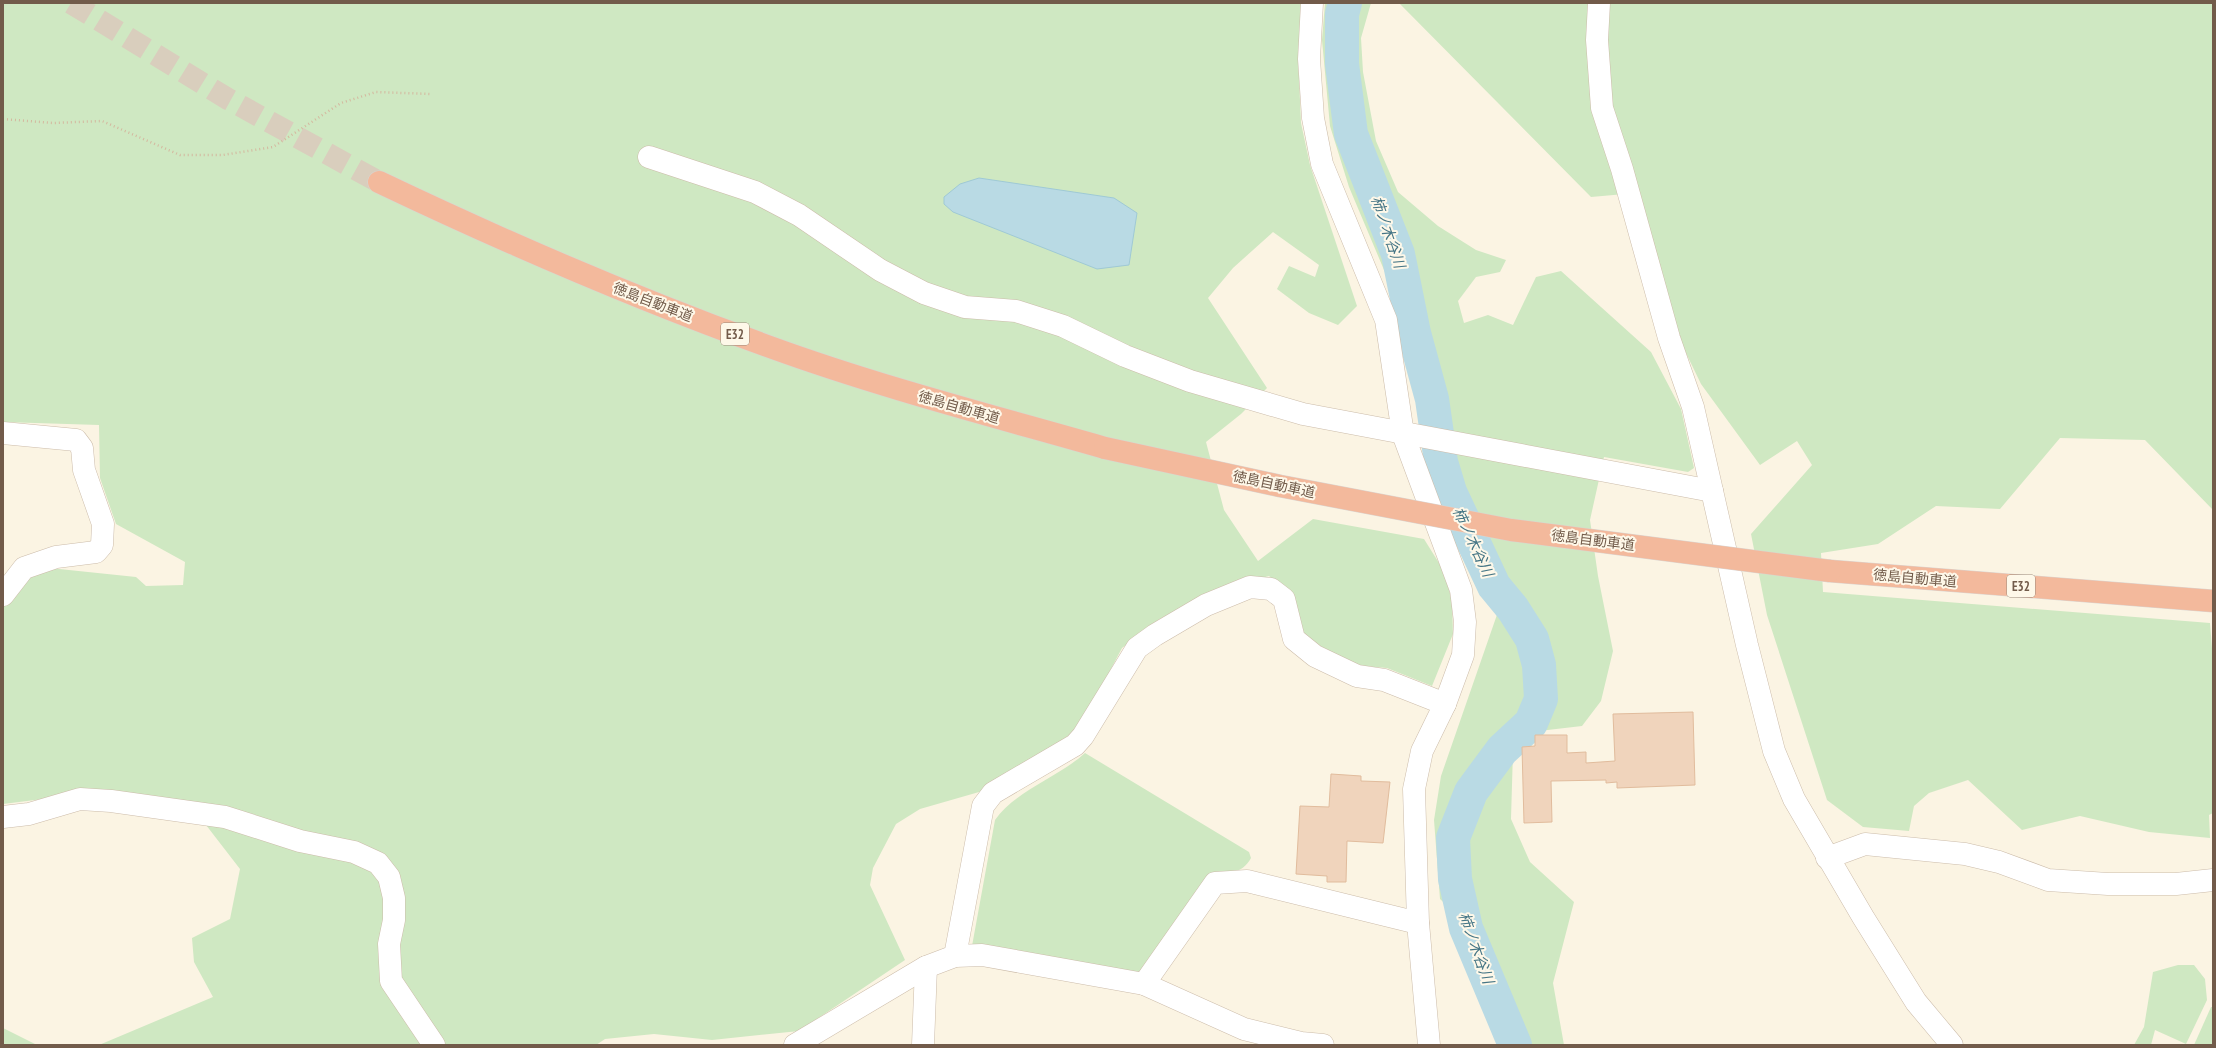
<svg xmlns="http://www.w3.org/2000/svg" width="2216" height="1048" font-family="'PT Sans Narrow','Noto Sans JP',sans-serif">
	<rect width="100%" height="100%" fill="#fbf4e3"/>
	<g fill="#cfe8c2">
		<path d="M 3,3 L 1303,3 L 1298,55 L 1301,123 L 1310,165 L 1357,306 L 1338,325 L 1309,313 L 1277,289 L 1289,266 L 1315,277 L 1319,265 L 1273,232 L 1233,268 L 1208,298 L 1267,388 L 1241,414 L 1206,442 L 1224,510 L 1258,561 L 1313,519 L 1424,539 L 1444,571 L 1452,601 L 1453,634 L 1432,686 L 1387,668 L 1363,666 L 1325,653 L 1303,632 L 1292,597 L 1269,576 L 1204,595 L 1158,620 L 1122,648 L 1095,699 L 1071,734 L 986,790 L 920,809 L 896,824 L 873,868 L 870,885 L 905,960 L 799,1031 L 712,1040 L 654,1034 L 605,1039 L 596,1045 L 99,1045 L 213,997 L 194,962 L 192,938 L 230,919 L 240,869 L 189,803 L 43,799 L 3,804 L 3,589 L 40,567 L 136,577 L 146,586 L 183,585 L 185,562 L 116,524 L 100,478 L 99,425 L 3,422 Z"/>
		<path d="M 1325,3 L 1371,3 L 1361,38 L 1363,72 L 1376,141 L 1398,192 L 1438,226 L 1476,250 L 1506,260 L 1500,272 L 1476,277 L 1458,301 L 1464,323 L 1488,315 L 1513,325 L 1536,277 L 1561,271 L 1651,352 L 1681,409 L 1694,468 L 1688,472 L 1604,457 L 1590,520 L 1598,576 L 1613,651 L 1601,701 L 1582,726 L 1539,731 L 1525,737 L 1513,751 L 1511,819 L 1530,862 L 1574,902 L 1553,983 L 1564,1045 L 1520,1045 L 1476,932 L 1440,899 L 1434,820 L 1441,776 L 1508,583 L 1457,490 L 1433,369 L 1387,277 L 1349,187 L 1330,126 L 1322,40 Z"/>
		<path d="M 1399,3 L 2213,3 L 2213,510 L 2145,440 L 2060,438 L 2000,509 L 1936,506 L 1878,544 L 1821,553 L 1823,592 L 2210,623 L 2213,661 L 2213,813 L 2209,815 L 2210,838 L 2149,832 L 2080,816 L 2022,830 L 1968,780 L 1929,793 L 1914,806 L 1909,831 L 1863,827 L 1827,800 L 1767,615 L 1751,534 L 1812,465 L 1797,441 L 1760,465 L 1701,384 L 1671,322 L 1636,193 L 1591,197 Z"/>
		<path d="M 1085,753 L 1249,852 L 1251,858 C 1242,875 1225,874 1208,875 L 1153,963 L 1145,970 L 1136,973 L 972,946 L 995,820 C 1015,791 1059,777 1085,753 Z"/>
		<path d="M 2178,965 L 2194,965 L 2205,979 L 2207,1000 L 2186,1044 L 2155,1030 L 2151,1045 L 2134,1045 L 2144,1027 L 2153,972 Z"/>
		<path d="M 2211,1007 L 2213,1007 L 2213,1045 L 2194,1045 Z"/>
		<path d="M 3,1028 L 37,1045 L 3,1045 Z"/>
	</g>
	<path fill="#b9dae4" stroke="#9fc9d5" d="M 979,178 L 1114,198 L 1137,213 L 1129,265 L 1097,269 L 953,212 L 944,204 L 944,197 L 960,184 Z"/>
	<g fill="none" stroke-linecap="round" stroke-linejoin="round">
		<path stroke="#b9dae4" stroke-width="34" d="M 1345,3 L 1342,14 L 1342,64 L 1351,134 L 1398,254 L 1414,333 L 1432,399 L 1441,462 L 1450,492 L 1494,586 L 1513,609 L 1532,639 L 1539,665 L 1541,699 L 1531,723 L 1502,750 L 1471,792 L 1453,838 L 1455,879 L 1466,928 L 1515,1045"/>
	</g>
	<g fill="#f0d4bc" stroke="#e1bc9d">
		<path d="M 1693,712 L 1695,785 L 1617,788 L 1617,782 L 1606,783 L 1606,780 L 1551,781 L 1552,822 L 1524,823 L 1522,747 L 1535,746 L 1535,735 L 1567,735 L 1567,753 L 1586,752 L 1586,763 L 1615,761 L 1613,714 Z"/>
		<path d="M 1331,774 L 1361,776 L 1361,781 L 1390,782 L 1383,843 L 1347,841 L 1346,882 L 1327,882 L 1327,876 L 1296,874 L 1300,806 L 1329,807 Z"/>
	</g>
	<g fill="none" stroke-linecap="round" stroke-linejoin="round">
		<path stroke="#d9cebd" stroke-width="22" stroke-dasharray="22 11" stroke-linecap="butt" d="M 71,3 L 228,99 L 379,182"/>
		<defs>
			<g id="minor">
				<path d="M 1312,3 L 1309,59 L 1313,118 L 1322,164 L 1386,320 L 1403,434 L 1461,590 L 1465,622 L 1463,655 L 1445,704 L 1422,751 L 1414,789 L 1418,923 L 1429,1045"/>
				<path d="M 1599,3 L 1597,40 L 1602,108 L 1622,169 L 1669,338 L 1693,407 L 1747,645 L 1774,751 L 1794,799 L 1863,917 L 1916,1002 L 1952,1045"/>
				<path d="M 649,157 L 755,192 L 799,215 L 880,270 L 924,293 L 965,307 L 1016,311 L 1063,326 L 1125,356 L 1190,381 L 1303,414 L 1712,491"/>
				<path d="M 3,433 L 76,440 L 82,448 L 84,470 L 103,524 L 102,545 L 96,552 L 56,557 L 24,568 L 3,595"/>
				<path d="M 3,817 L 29,814 L 80,799 L 111,801 L 225,817 L 300,841 L 354,852 L 378,863 L 389,877 L 394,898 L 394,920 L 389,944 L 391,981 L 434,1045"/>
				<path d="M 1827,858 L 1865,844 L 1965,854 L 1999,862 L 2048,880 L 2108,884 L 2176,884 L 2213,880"/>
				<path d="M 955,956 L 983,806 L 993,793 L 1075,745 L 1083,736 L 1137,648 L 1155,635 L 1206,605 L 1250,587 L 1271,589 L 1284,599 L 1294,639 L 1315,656 L 1357,676 L 1384,680 L 1445,704"/>
				<path d="M 1144,984 L 1215,883 L 1247,881 L 1418,923"/>
				<path d="M 795,1045 L 926,967 L 955,956 L 982,955 L 1144,984 L 1244,1029 L 1301,1043 L 1323,1045"/>
				<path d="M 923,1045 L 926,967"/>
			</g>
			<g id="highway">
				<path d="M 379,182 C 507,243 637,299 770,347 C 880,387 993,416 1105,448"/>
				<path d="M 1830,571 L 2213,601"/>
			</g>
		</defs>
		<use href="#minor" stroke="#ccbcaa" stroke-width="23"/>
		<use href="#highway" stroke="#dad4d0" stroke-width="23"/>
		<path stroke="#d4b89f" stroke-width="2.5" stroke-dasharray="1 3" stroke-linecap="butt" d="M 3,119 L 53,123 L 102,121 L 180,155 L 223,155 L 273,147 L 341,103 L 376,92 L 431,94"/>
		<use href="#minor" stroke="#fff" stroke-width="22"/>
		<use href="#highway" stroke="#f3b99c" stroke-width="22"/>
		<defs>
			<path id="highway-bridge" d="M 1105,448 L 1280,486 L 1511,530 L 1830,571"/>
		</defs>
		<use href="#highway-bridge" stroke="#dad4d0" stroke-width="23" stroke-linecap="butt"/>
		<use href="#highway-bridge" stroke="#f3b99c" stroke-width="22"/>
	</g>
	<g text-anchor="middle" stroke-width="4" stroke-linejoin="round" paint-order="stroke">
		<g fill="#fef8e9" stroke="#9c8a7a" stroke-width="1">
			<rect x="721" y="323" width="28" height="22" rx="3"/>
			<rect x="2007" y="575" width="28" height="22" rx="3"/>
		</g>
		<g font-size="13" font-weight="bold" fill="#725b4a">
			<text x="735" y="339">E32</text>
			<text x="2021" y="591">E32</text>
		</g>
		<g font-size="14" fill="#725b4a" stroke="#fef8e9">
			<text transform="translate(653 302) rotate(21)" y="5">徳島自動車道</text>
			<text transform="translate(959 407) rotate(16)" y="5">徳島自動車道</text>
			<text transform="translate(1274 484) rotate(12)" y="5">徳島自動車道</text>
			<text transform="translate(1593 540) rotate(7)" y="5">徳島自動車道</text>
			<text transform="translate(1915 578) rotate(5)" y="5">徳島自動車道</text>
		</g>
		<g font-size="15" font-style="italic" fill="#457585" stroke="#fef8e9">
			<text transform="translate(1388 232) rotate(71)" y="5">柿ノ木谷川</text>
			<text transform="translate(1473 542) rotate(65)" y="5">柿ノ木谷川</text>
			<text transform="translate(1476 948) rotate(70)" y="5">柿ノ木谷川</text>
		</g>
	</g>
	<rect width="2216" height="1048" fill="none" stroke="#725b4a" stroke-width="8"/>
</svg>
